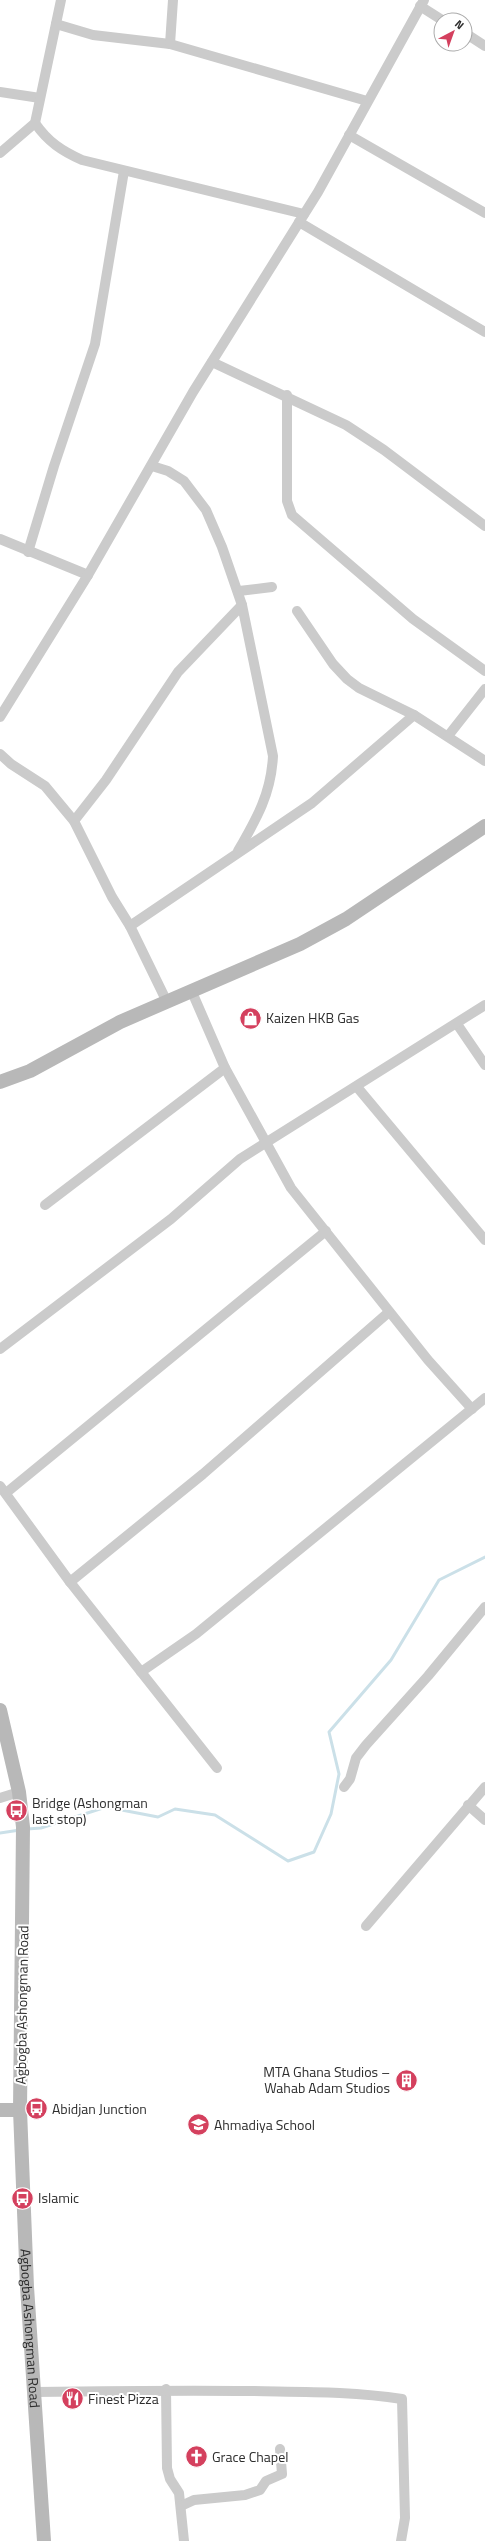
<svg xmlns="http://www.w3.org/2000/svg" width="485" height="2541" font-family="'Titillium Web',sans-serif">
	<rect width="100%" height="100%" fill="#fff"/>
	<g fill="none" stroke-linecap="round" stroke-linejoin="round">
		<g stroke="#cbe0e8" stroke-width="3">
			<path d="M 27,1829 L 41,1828 L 106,1807 L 158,1817 L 175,1809 L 215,1815 L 288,1861 L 314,1852 L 331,1814 L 339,1774 L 329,1732 L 391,1660 L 439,1580 L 485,1557"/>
			<path d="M 0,1833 L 20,1830"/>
		</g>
		<g stroke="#cbcbcb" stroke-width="10">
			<path d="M 420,6 L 442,20"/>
			<path d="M 56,24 L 93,35 L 170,44 L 367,101"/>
			<path d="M 465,33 L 485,46"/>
			<path d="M 170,44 L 173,0"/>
			<path d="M 0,92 L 40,98"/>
			<path d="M 35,123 C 48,142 62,151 82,160 L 304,214"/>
			<path d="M 349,135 L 485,213"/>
			<path d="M 0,153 L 35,123 L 61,0"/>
			<path d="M 299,222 L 485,332"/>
			<path d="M 212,362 L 346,425 L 384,450 L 485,526"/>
			<path d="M 287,395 L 287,501 L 292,515 L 413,619 L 485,671"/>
			<path d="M 152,466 L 168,471 L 184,481 L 206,510 L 222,547 L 242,605 L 273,756 C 271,794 257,818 238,851"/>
			<path d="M 0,539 L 88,575"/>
			<path d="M 28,552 L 54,466 L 95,344 L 124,171"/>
			<path d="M 239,591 L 272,587"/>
			<path d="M 297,611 L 333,664 L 347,679 L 359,688 L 414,715 L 485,761"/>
			<path d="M 0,717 L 88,575 L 193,392 L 318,192 L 424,0"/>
			<path d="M 448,736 L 485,689"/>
			<path d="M 0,754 L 11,764 L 45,786 L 74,821 L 112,897 L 130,926 L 167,1002"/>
			<path d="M 74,821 L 106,780 L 178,672 L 242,605"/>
			<path d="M 130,926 L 312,803 L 414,715"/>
			<path d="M 192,992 L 225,1068 L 291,1188 L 428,1360 L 472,1409"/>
			<path d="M 457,1024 L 485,1065"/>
			<path d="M 357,1087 L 485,1240"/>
			<path d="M 45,1205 L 225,1068"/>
			<path d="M 0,1349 L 171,1219 L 240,1159 L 485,1005"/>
			<path d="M 0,1486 L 70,1582 L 217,1768"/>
			<path d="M 6,1493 L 326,1231"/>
			<path d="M 70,1582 L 203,1474 L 389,1312"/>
			<path d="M 141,1672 L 196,1634 L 485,1398"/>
			<path d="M 344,1787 L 350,1779 L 356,1758 L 366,1745 L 428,1676 L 485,1607"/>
			<path d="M 0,1798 L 19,1792"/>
			<path d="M 468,1805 L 485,1820"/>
			<path d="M 366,1926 L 485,1787"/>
			<path d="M 166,2389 L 167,2468 L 170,2479 L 179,2493 L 184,2541"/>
			<path d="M 34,2392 C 106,2391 178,2390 250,2391 C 301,2392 351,2391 402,2399 L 405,2518 L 401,2541"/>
			<path d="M 181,2506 L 194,2500 L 245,2495 L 260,2490 L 266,2481 L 282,2474 L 280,2449"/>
		</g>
		<g stroke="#b8b8b8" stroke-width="14">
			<path d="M 0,1082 L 30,1071 L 120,1022 L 300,944 L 346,919 L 485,826"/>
			<path id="s1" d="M 0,1710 L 19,1792 L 23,1827 L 20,2110 L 27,2287 L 44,2541"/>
			<path d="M 0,2110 L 20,2110"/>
		</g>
	</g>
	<defs>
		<symbol id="shop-disc" viewBox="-11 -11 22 22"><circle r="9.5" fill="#d4405e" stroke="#fff"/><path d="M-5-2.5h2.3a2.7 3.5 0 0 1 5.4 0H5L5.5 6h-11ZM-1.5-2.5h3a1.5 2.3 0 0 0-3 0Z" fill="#fff"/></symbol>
		<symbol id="bus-disc" viewBox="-11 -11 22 22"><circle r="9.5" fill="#d4405e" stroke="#fff"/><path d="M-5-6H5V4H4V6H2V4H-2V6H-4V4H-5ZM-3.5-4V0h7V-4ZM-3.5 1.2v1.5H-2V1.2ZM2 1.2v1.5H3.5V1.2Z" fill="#fff"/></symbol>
		<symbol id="building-disc" viewBox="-11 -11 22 22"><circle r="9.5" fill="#d4405e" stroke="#fff"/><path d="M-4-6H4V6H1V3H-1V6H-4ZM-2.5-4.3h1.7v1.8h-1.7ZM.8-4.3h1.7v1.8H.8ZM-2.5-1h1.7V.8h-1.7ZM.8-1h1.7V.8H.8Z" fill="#fff"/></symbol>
		<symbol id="school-disc" viewBox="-11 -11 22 22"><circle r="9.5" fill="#d4405e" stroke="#fff"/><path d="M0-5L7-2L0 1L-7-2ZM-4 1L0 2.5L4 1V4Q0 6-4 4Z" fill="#fff"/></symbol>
		<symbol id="restaurant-disc" viewBox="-11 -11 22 22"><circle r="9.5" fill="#d4405e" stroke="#fff"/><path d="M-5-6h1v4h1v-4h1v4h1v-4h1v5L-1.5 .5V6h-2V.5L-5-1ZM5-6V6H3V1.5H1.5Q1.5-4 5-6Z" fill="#fff"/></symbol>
		<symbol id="church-disc" viewBox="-11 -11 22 22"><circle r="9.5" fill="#d4405e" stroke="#fff"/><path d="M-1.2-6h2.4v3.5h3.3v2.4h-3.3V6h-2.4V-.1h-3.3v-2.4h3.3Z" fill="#fff"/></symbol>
	</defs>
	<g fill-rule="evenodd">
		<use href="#shop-disc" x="238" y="1006" width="25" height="25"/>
		<use href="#bus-disc" x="4" y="1798" width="25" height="25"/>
		<use href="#building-disc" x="394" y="2068" width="25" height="25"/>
		<use href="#bus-disc" x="24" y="2096" width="25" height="25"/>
		<use href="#school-disc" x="186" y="2112" width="25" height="25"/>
		<use href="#bus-disc" x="10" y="2186" width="25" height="25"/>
		<use href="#restaurant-disc" x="60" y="2386" width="25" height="25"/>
		<use href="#church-disc" x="184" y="2444" width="25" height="25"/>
	</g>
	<g text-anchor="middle" stroke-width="4" stroke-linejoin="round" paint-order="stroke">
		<g font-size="14" fill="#2e2e2e" stroke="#fff" text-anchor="start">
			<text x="266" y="1023">Kaizen HKB Gas</text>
			<text x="32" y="1808">Bridge (Ashongman<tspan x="32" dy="16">last stop)</tspan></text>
			<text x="390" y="2077" text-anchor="end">MTA Ghana Studios –<tspan x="390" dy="16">Wahab Adam Studios</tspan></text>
			<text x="52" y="2114">Abidjan Junction</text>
			<text x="214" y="2130">Ahmadiya School</text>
			<text x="38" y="2203">Islamic</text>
			<text x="88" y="2404">Finest Pizza</text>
			<text x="212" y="2462">Grace Chapel</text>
		</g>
		<g font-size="14" fill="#2e2e2e" stroke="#fff">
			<text transform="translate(22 2005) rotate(-89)" y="5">Agbogba Ashongman Road</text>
			<text dy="5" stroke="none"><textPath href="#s1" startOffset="621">Agbogba Ashongman Road</textPath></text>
		</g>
	</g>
	<g transform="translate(453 32) rotate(41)"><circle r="19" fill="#ffffff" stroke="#ababab"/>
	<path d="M0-3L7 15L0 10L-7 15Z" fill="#d4405e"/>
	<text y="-6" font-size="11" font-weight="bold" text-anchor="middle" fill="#2e2e2e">N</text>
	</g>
</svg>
